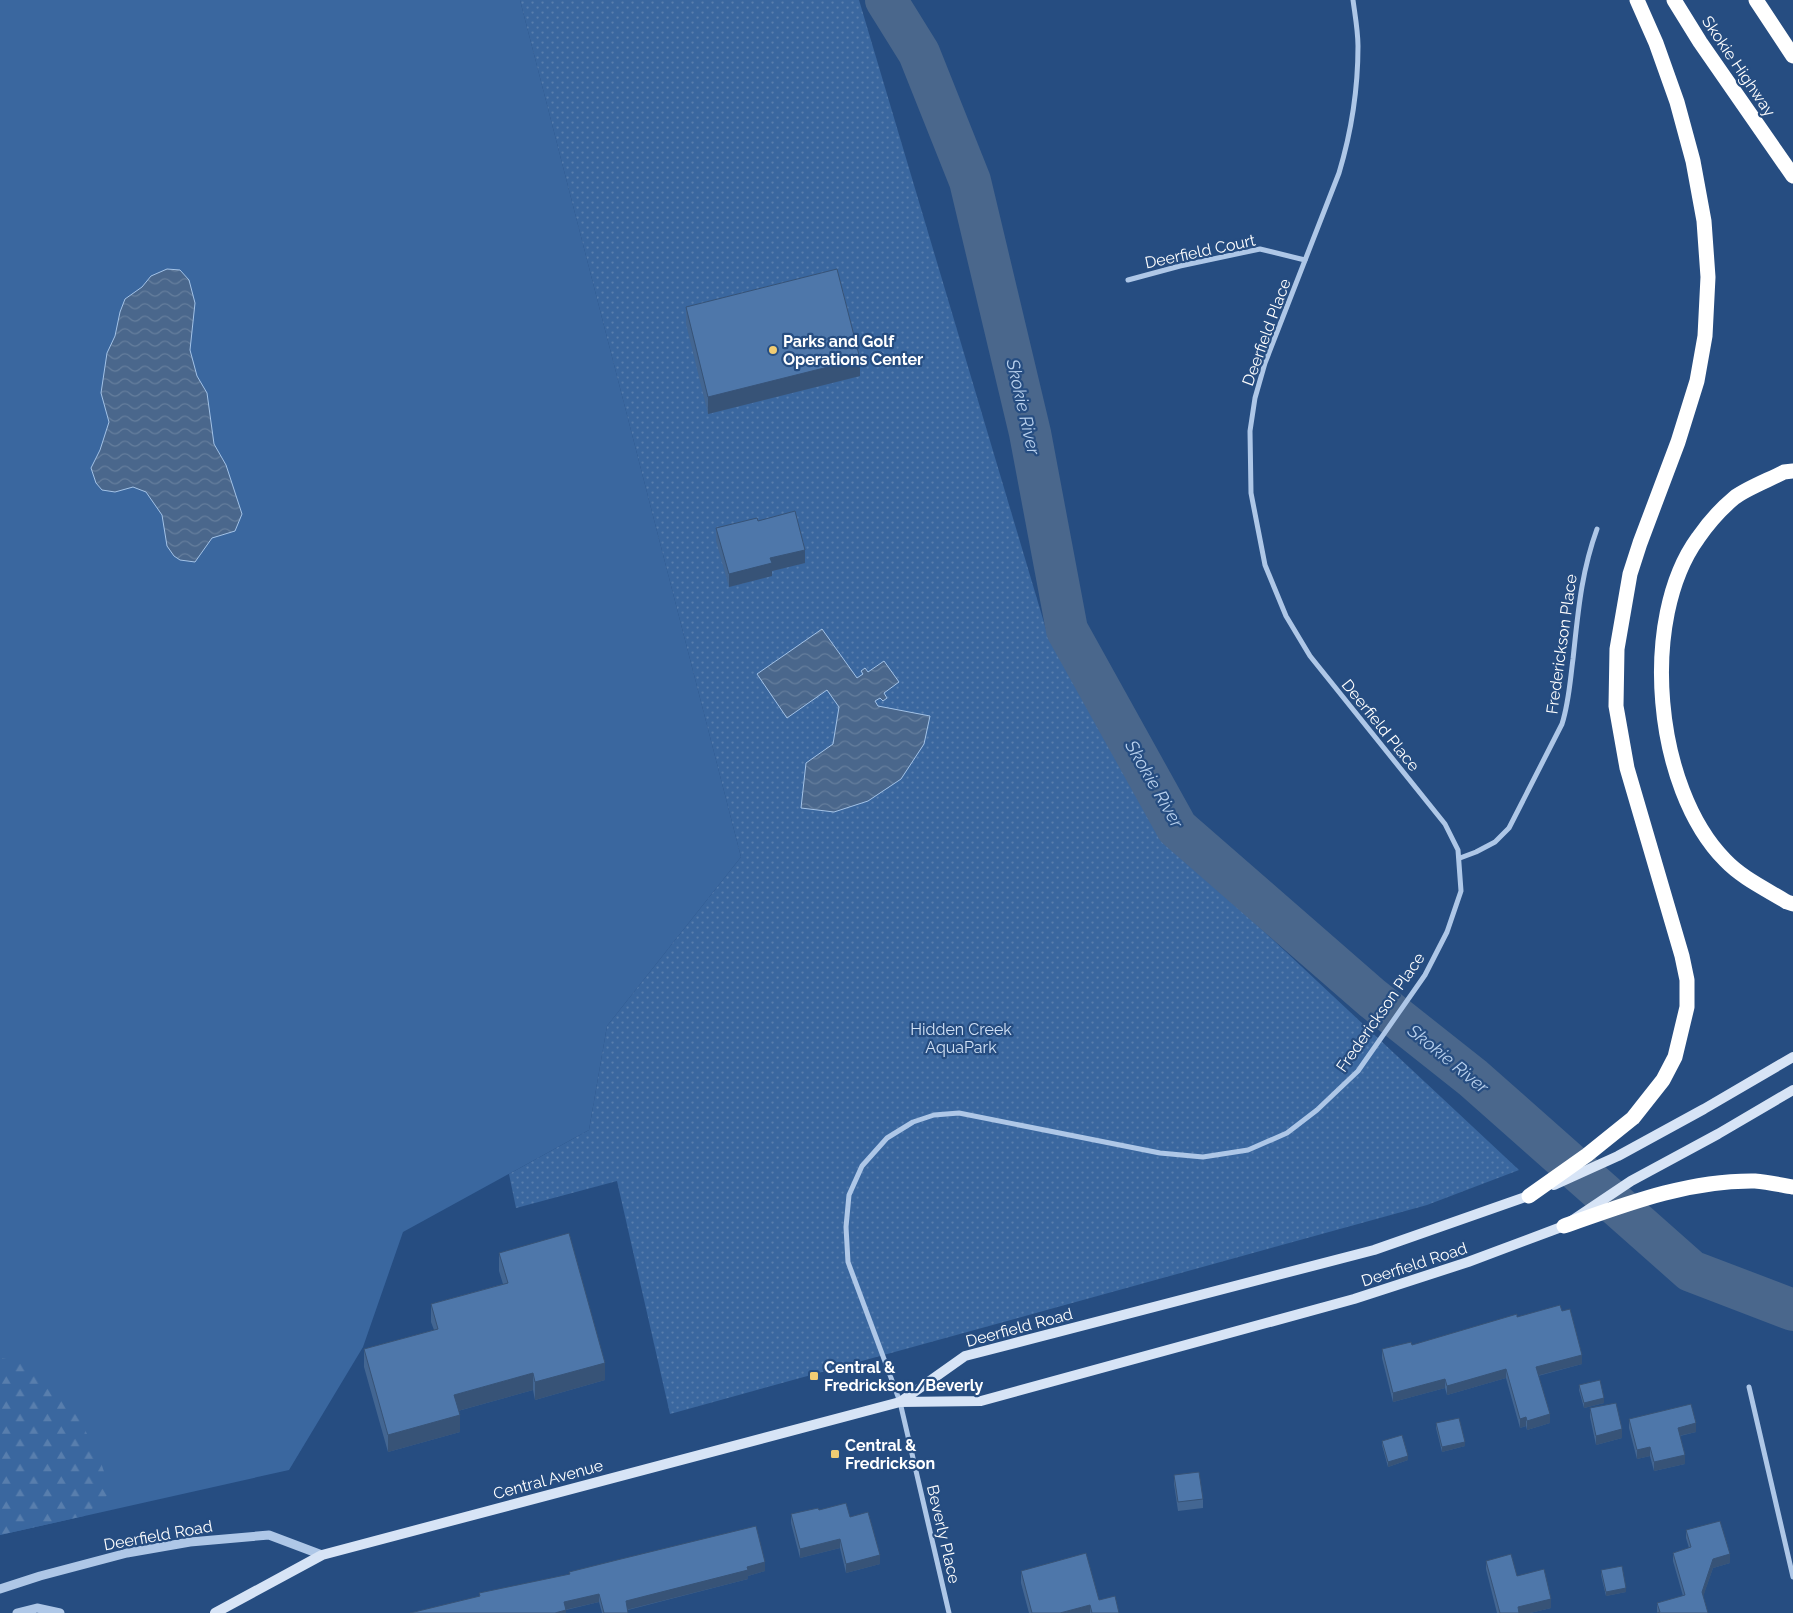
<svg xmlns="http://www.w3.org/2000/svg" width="1793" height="1613" font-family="Raleway,sans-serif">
	<defs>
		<pattern id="forest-firs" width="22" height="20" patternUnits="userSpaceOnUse" patternTransform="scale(1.25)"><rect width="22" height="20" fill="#3a679f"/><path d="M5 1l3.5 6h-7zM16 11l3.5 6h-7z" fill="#587ead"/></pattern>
		<pattern id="park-dots" width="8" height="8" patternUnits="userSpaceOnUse" patternTransform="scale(1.25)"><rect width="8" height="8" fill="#3a679f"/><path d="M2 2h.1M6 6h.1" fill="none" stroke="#587ead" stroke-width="1.8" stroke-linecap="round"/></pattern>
		<pattern id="water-waves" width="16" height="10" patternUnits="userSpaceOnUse" patternTransform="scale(1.25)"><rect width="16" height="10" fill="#4a678c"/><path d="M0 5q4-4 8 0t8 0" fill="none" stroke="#657e9d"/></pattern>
	</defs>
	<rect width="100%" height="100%" fill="#264d81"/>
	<path fill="#3a679f" d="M 0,0 L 520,0 L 741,857 L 607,1026 L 589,1130 L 403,1232 L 363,1347 L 289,1470 L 0,1535 Z"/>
	<path fill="url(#forest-firs)" d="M 0,1358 L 31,1363 L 60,1391 L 82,1424 L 100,1460 L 111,1492 L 84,1516 L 0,1535 Z"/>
	<path fill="url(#park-dots)" d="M 520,0 L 859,0 L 1048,636 L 1163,837 L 1519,1170 L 1427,1205 L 670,1414 L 617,1181 L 516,1208 L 509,1174 L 589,1130 L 607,1026 L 741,857 Z"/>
	<g fill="url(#water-waves)" stroke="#a2c2e7">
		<path d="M 167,269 L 180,270 L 189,280 L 195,303 L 190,350 L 197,376 L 207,393 L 214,444 L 226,465 L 242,514 L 235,531 L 212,538 L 195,562 L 180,560 L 174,556 L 167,546 L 162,515 L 146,492 L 133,487 L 115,492 L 102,490 L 96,483 L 91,468 L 100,450 L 109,422 L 101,393 L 107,353 L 115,336 L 120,312 L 125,299 L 142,287 L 151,276 Z"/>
		<path d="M 822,629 L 857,678 L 863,674 L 861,671 L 865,668 L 868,672 L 884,661 L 899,682 L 884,693 L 887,698 L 883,701 L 880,698 L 875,701 L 878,706 L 930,716 L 924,744 L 901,779 L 868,801 L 834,812 L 801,808 L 806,763 L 833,744 L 839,707 L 827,690 L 787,718 L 757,674 Z"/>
	</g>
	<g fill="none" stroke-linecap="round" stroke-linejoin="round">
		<path stroke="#4a678c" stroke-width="42" d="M 886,0 L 919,53 L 970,181 L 1030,433 L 1067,630 L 1177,828 L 1372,998 L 1473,1078 L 1691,1271 L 1793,1310"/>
		<g stroke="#aec7e7" stroke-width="5">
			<path d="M 1128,280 L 1180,266 L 1260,249 L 1305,260"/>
			<path d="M 1460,858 L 1476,852 L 1495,842 L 1509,828 L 1562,724 C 1569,702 1570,681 1573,659 C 1578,613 1581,573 1597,529"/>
			<path d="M 1749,1387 L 1793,1577"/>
			<path d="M 949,1613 L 900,1402 L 848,1262 L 846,1227 L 849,1195 L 862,1166 L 887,1138 L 913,1122 L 934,1115 L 959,1113 L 1160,1153 L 1203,1157 L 1248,1150 L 1287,1133 L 1317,1110 L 1358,1071 L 1425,975 L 1447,932 L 1461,891 L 1458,850 L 1445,824 L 1310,656 L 1286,616 L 1265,565 L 1251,493 L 1250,431 L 1255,398 L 1265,363 L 1339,173 C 1351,133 1358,88 1358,46 C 1358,31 1355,15 1353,0"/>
		</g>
		<g stroke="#aec7e7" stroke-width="9">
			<path d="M 0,1589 L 40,1576 L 127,1553 L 190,1542 L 269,1535 L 322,1555"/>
			<path d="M 17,1613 L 37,1608 L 60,1613"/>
		</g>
		<g stroke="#d7e4f6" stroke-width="10">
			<path d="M 1554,1185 L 1618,1156 L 1704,1109 L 1793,1057"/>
			<path d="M 900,1402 L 965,1356 L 1374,1250 L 1534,1194"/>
			<path d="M 215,1613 L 322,1555 L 900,1402 L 981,1401 L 1354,1299 L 1468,1262 L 1564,1226 L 1631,1181 L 1718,1134 L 1793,1090"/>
		</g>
		<g stroke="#fff" stroke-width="15">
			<path d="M 1674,0 L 1700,42 L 1793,176"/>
			<path d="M 1756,0 L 1793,56"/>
			<path d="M 1793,471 L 1784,472 C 1771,479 1745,489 1734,498 C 1722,508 1707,525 1698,538 C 1639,619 1654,788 1725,860 C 1742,878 1766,889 1787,902 L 1793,904"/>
			<path d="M 1529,1196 L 1587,1155 L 1633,1118 L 1663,1080 L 1675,1057 L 1687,1007 L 1687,980 L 1682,956 L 1627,768 L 1616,706 L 1617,649 L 1630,574 L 1640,543 L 1678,442 L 1697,381 L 1705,336 L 1708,277 L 1704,221 L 1693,161 L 1677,102 L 1656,43 L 1637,0"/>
			<path d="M 1564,1226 C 1626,1204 1688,1180 1755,1181 C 1768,1182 1781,1185 1793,1187"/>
		</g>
	</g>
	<g fill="#436692">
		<path d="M 686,307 L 860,376 L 708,414 L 686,324 Z"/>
		<path d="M 758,521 L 805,563 L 772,571 L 772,576 L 729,587 L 716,541 L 716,528 Z"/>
		<path d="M 499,1253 L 605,1380 L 535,1400 L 533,1390 L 458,1411 L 460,1432 L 388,1452 L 364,1367 L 364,1349 L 434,1330 L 431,1322 L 431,1304 L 503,1284 L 499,1271 Z"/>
		<path d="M 1562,1311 L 1582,1364 L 1538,1376 L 1550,1423 L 1527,1430 L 1526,1426 L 1520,1428 L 1506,1378 L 1447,1395 L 1445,1388 L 1393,1402 L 1382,1358 L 1382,1349 L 1412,1345 L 1517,1317 Z"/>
		<path d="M 1579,1385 L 1604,1403 L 1584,1408 L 1579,1390 Z"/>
		<path d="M 1590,1408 L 1622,1438 L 1596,1445 L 1590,1417 Z"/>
		<path d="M 1629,1419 L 1696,1432 L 1680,1436 L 1685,1464 L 1654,1471 L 1650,1456 L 1637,1459 L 1629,1428 Z"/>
		<path d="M 1436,1423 L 1465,1446 L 1442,1452 L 1436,1428 Z"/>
		<path d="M 1382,1441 L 1408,1460 L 1388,1467 L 1382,1445 Z"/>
		<path d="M 1174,1475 L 1203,1499 L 1203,1508 L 1178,1511 L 1174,1484 Z"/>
		<path d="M 819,1510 L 850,1517 L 880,1564 L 846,1573 L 840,1548 L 800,1558 L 791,1523 L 791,1514 Z"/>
		<path d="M 1686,1530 L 1730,1563 L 1713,1568 L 1703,1596 L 1657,1613 L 1657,1603 L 1683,1596 L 1673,1561 L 1673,1553 L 1689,1548 L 1686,1538 Z"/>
		<path d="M 1486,1561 L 1517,1576 L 1551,1608 L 1530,1613 L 1497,1613 L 1486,1569 Z"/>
		<path d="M 1601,1570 L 1626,1592 L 1606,1596 L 1601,1575 Z"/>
		<path d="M 765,1571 L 748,1576 L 748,1579 L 628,1610 L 628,1613 L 602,1613 L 599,1602 L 566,1610 L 566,1613 L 479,1596 L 479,1593 Z"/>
		<path d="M 1021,1571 L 1099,1600 L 1119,1613 L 1029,1613 L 1021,1583 Z"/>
	</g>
	<g fill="#375377">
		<path d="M 860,359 L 860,376 L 708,414 L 708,397 Z"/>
		<path d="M 805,550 L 805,563 L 772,571 L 772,576 L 729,587 L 729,574 L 770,558 Z"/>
		<path d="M 1582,1355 L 1582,1364 L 1536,1376 L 1536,1367 Z"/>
		<path d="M 605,1363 L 605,1380 L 535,1400 L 535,1382 Z"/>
		<path d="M 1506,1369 L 1506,1378 L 1447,1395 L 1447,1386 Z"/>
		<path d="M 533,1373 L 533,1390 L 454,1412 L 454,1395 Z"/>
		<path d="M 1445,1379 L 1445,1388 L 1393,1402 L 1393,1393 Z"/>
		<path d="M 1604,1398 L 1604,1403 L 1584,1408 L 1584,1403 Z"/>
		<path d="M 1550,1414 L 1550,1423 L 1527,1430 L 1527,1421 Z"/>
		<path d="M 460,1415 L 460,1432 L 388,1452 L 388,1435 Z"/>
		<path d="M 1526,1417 L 1526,1426 L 1520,1428 L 1520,1419 Z"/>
		<path d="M 1696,1423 L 1696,1432 L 1678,1436 L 1678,1428 Z"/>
		<path d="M 1622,1429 L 1622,1438 L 1596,1445 L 1596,1436 Z"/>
		<path d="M 1465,1442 L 1465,1446 L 1442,1452 L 1442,1447 Z"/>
		<path d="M 1650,1447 L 1650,1456 L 1637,1459 L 1637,1450 Z"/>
		<path d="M 1685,1455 L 1685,1464 L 1654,1471 L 1654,1462 Z"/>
		<path d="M 1408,1456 L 1408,1460 L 1388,1467 L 1388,1462 Z"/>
		<path d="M 840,1539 L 840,1548 L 800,1558 L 800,1549 Z"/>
		<path d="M 1730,1554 L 1730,1563 L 1713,1568 L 1702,1600 L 1702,1592 L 1713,1559 Z"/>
		<path d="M 880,1555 L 880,1564 L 846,1573 L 846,1564 Z"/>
		<path d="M 765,1562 L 765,1571 L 748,1576 L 748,1579 L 626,1610 L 626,1601 Z"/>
		<path d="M 1626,1588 L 1626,1592 L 1606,1596 L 1606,1592 Z"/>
		<path d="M 599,1594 L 599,1602 L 564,1610 L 564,1602 Z"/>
		<path d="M 1551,1599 L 1551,1608 L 1530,1613 L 1518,1613 L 1518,1607 Z"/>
		<path d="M 1090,1605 L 1090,1613 L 1060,1613 Z"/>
		<path d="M 566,1610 L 566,1613 L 555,1613 Z"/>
	</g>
	<g fill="#4e77aa" stroke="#375377">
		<path d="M 837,269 L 860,359 L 708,397 L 686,307 Z"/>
		<path d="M 795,511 L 805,550 L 770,558 L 772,563 L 729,574 L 716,528 L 757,518 L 758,521 Z"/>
		<path d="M 569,1233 L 605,1363 L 535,1382 L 533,1373 L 454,1395 L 460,1415 L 388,1435 L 364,1349 L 438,1329 L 431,1304 L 508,1283 L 499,1253 Z"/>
		<path d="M 1560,1305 L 1562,1311 L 1570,1309 L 1582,1355 L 1536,1367 L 1550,1414 L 1527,1421 L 1526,1417 L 1520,1419 L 1506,1369 L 1447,1386 L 1445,1379 L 1393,1393 L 1382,1349 L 1411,1342 L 1412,1345 L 1517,1314 L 1517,1317 Z"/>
		<path d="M 1600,1380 L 1604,1398 L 1584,1403 L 1579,1385 Z"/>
		<path d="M 1616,1403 L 1622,1429 L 1596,1436 L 1590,1408 Z"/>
		<path d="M 1691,1404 L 1696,1423 L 1678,1428 L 1685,1455 L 1654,1462 L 1650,1447 L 1637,1450 L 1629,1419 Z"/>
		<path d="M 1459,1418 L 1465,1442 L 1442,1447 L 1436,1423 Z"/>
		<path d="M 1402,1435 L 1408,1456 L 1388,1462 L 1382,1441 Z"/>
		<path d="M 1199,1472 L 1203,1499 L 1178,1502 L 1174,1475 Z"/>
		<path d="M 846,1503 L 850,1517 L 868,1512 L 880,1555 L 846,1564 L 840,1539 L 800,1549 L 791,1514 L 818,1508 L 819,1510 Z"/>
		<path d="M 1720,1521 L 1730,1554 L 1713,1559 L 1702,1592 L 1708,1613 L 1657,1613 L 1660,1612 L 1657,1603 L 1685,1595 L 1673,1553 L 1691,1547 L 1686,1530 Z"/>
		<path d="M 756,1526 L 765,1562 L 747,1567 L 748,1570 L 626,1601 L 628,1613 L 604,1613 L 599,1594 L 564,1602 L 566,1610 L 555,1613 L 410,1613 L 480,1596 L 479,1593 L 570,1574 L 569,1572 L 621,1559 Z"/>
		<path d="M 1086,1553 L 1099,1600 L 1115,1596 L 1119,1613 L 1092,1613 L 1090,1605 L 1060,1613 L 1032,1613 L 1021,1571 Z"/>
		<path d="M 1511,1554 L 1517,1576 L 1544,1569 L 1551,1599 L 1518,1607 L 1519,1613 L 1500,1613 L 1486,1561 Z"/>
		<path d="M 1622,1566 L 1626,1588 L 1606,1592 L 1601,1570 Z"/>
	</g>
	<g fill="#f0cc73" stroke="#264d81" stroke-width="2">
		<circle cx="773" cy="350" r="5"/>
		<rect x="809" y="1371" width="10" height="10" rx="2.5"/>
		<rect x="830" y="1449" width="10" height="10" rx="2.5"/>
	</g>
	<g text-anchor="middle" stroke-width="4.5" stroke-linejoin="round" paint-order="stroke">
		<g font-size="16" fill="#fff" stroke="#264d81">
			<text transform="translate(1739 66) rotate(56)" y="6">Skokie Highway</text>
			<text transform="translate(1200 251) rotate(-12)" y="6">Deerfield Court</text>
			<text transform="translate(1266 332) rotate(-70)" y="6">Deerfield Place</text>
			<text transform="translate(1561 644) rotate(-82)" y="6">Frederickson Place</text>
			<text transform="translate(1381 725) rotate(51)" y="6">Deerfield Place</text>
			<text transform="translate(1380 1012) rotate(-55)" y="6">Frederickson Place</text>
			<text transform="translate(1414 1264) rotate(-18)" y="6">Deerfield Road</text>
			<text transform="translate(1019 1327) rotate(-15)" y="6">Deerfield Road</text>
			<text transform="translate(548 1479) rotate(-15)" y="6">Central Avenue</text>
			<text transform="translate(944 1534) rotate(77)" y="6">Beverly Place</text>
			<text transform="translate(158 1535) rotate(-10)" y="6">Deerfield Road</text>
		</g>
		<g font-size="16" font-weight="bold" fill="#fff" stroke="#264d81" text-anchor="start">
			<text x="783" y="347">Parks and Golf<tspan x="783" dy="18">Operations Center</tspan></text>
			<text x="824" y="1373">Central &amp;<tspan x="824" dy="18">Fredrickson/Beverly</tspan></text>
			<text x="845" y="1451">Central &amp;<tspan x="845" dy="18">Fredrickson</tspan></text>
		</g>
		<g font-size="16" fill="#d1e1f5" stroke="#264d81">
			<text x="961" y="1035">Hidden Creek<tspan x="961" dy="18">AquaPark</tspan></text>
		</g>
		<g font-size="18" font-style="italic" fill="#b9d1ee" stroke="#264d81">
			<text transform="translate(1023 407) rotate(77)" y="6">Skokie River</text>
			<text transform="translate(1154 784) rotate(60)" y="6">Skokie River</text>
			<text transform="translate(1448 1059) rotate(39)" y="6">Skokie River</text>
		</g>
	</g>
</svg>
